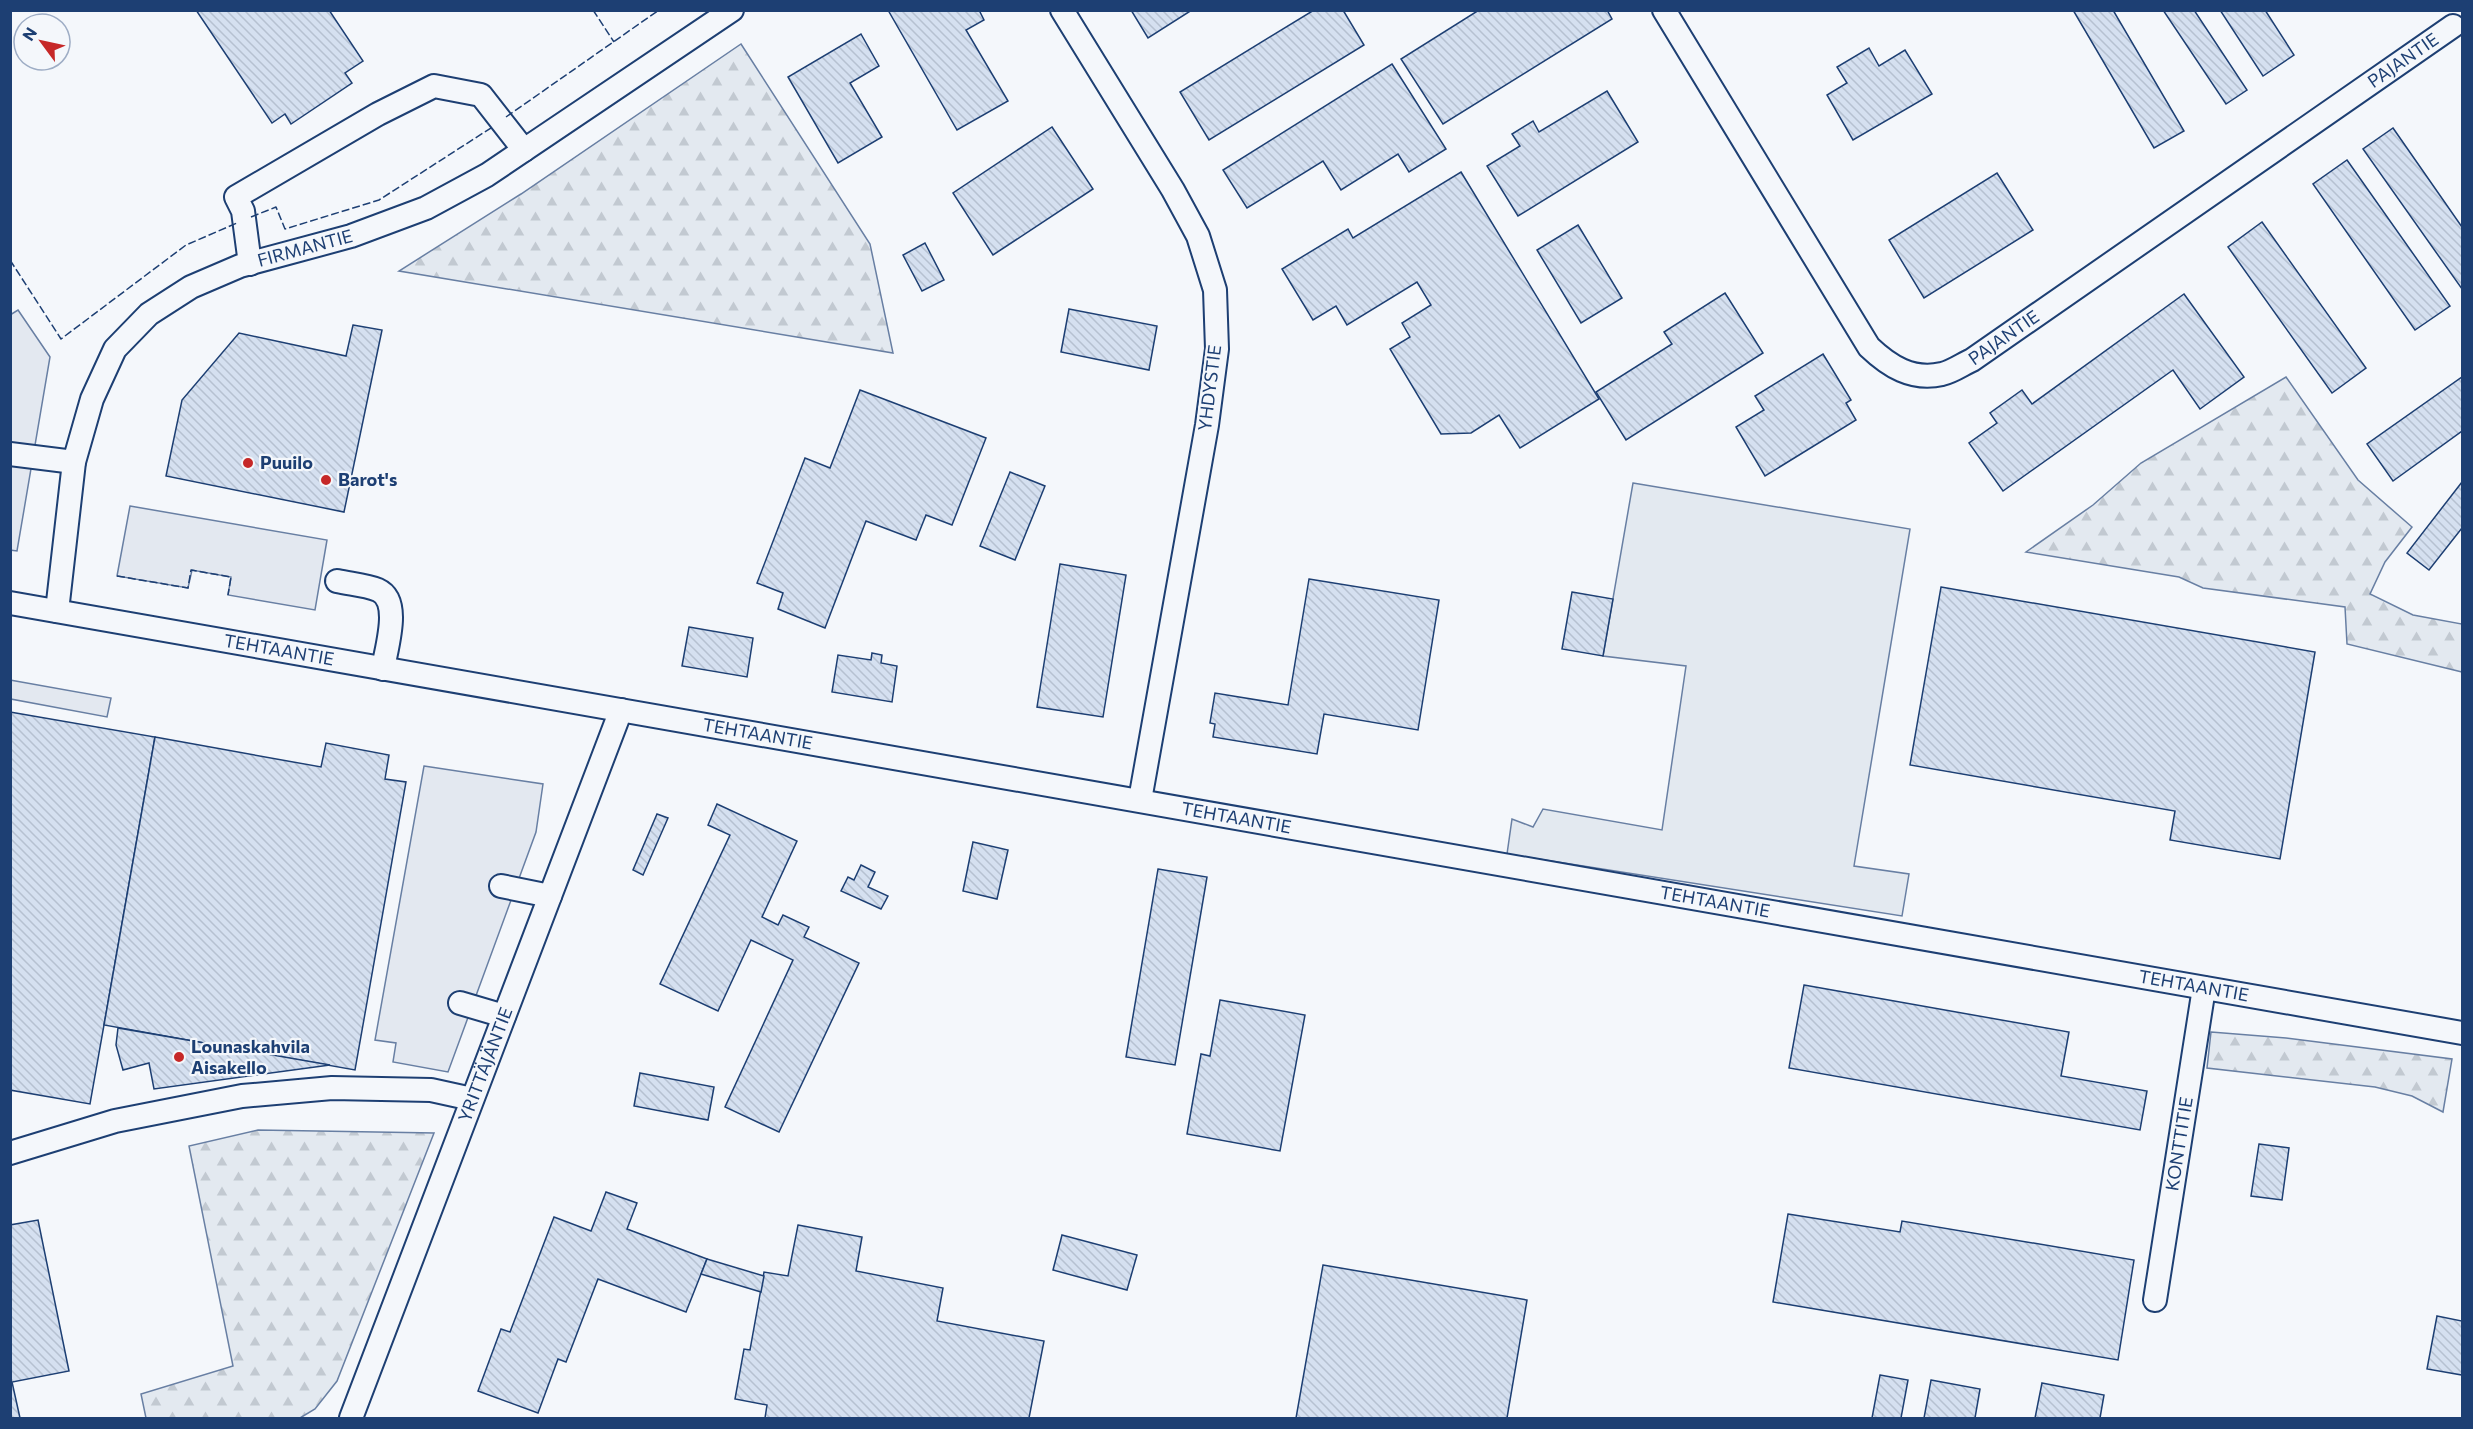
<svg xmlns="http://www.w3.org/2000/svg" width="2473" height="1429" font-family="Commissioner,sans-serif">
	<defs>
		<pattern id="forest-firs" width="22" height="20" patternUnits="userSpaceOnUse" patternTransform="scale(1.5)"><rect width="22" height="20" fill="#e3e9f0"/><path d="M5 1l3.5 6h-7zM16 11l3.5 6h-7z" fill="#c2c9d1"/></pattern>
		<pattern id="building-back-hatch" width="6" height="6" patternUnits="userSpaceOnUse" patternTransform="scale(1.5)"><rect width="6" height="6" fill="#d5e0f0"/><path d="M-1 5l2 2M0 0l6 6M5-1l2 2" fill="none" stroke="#b6c1d1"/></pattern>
	</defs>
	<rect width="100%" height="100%" fill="#f4f7fb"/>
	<path fill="#e3e9f0" stroke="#687fa3" stroke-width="1.5" d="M 1633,483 L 1910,529 L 1854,866 L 1909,874 L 1902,916 L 1507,854 L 1512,819 L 1533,827 L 1543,809 L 1662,830 L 1686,666 L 1603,656 Z"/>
	<g fill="url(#forest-firs)" stroke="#687fa3" stroke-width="1.5">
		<path d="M 741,44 L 870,244 L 893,353 L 399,271 L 521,194 Z"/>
		<path d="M 2286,377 L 2358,480 L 2412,527 L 2385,562 L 2370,594 L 2413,615 L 2462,624 L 2462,672 L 2347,644 L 2345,607 L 2203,588 L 2179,577 L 2026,552 L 2093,505 L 2141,463 Z"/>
		<path d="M 2211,1032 L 2286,1038 L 2452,1059 L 2443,1112 L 2412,1096 L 2375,1087 L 2207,1068 Z"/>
		<path d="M 258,1130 L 434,1133 L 337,1381 L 315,1409 L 300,1418 L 146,1418 L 141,1394 L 233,1366 L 189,1146 Z"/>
	</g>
	<g fill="#e3e8f0" stroke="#687fa3" stroke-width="1.5">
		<path d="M 18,310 L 50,357 L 17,551 L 10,550 L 10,315 Z"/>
		<path d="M 130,506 L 327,540 L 315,610 L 228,595 L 231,577 L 192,570 L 188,588 L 117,576 Z"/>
		<path d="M 10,680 L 111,698 L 107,717 L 11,699 Z"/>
		<path d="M 424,766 L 543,784 L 536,832 L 448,1072 L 393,1062 L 396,1043 L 375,1040 Z"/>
	</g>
	<g fill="url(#building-back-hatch)" stroke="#1d3f73" stroke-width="1.5">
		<path d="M 196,10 L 329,10 L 363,61 L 345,73 L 352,83 L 291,124 L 285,114 L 272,123 Z"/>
		<path d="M 888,10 L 979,10 L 984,20 L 966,30 L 1008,101 L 957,130 Z"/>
		<path d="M 1131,10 L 1192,10 L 1148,38 Z"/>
		<path d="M 1314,10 L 1343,10 L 1364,45 L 1209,140 L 1180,92 Z"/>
		<path d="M 1479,10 L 1607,10 L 1612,19 L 1443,124 L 1401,59 Z"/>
		<path d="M 2073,10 L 2113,10 L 2184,131 L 2154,148 Z"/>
		<path d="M 2163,10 L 2194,10 L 2247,90 L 2226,104 Z"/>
		<path d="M 2220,10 L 2265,10 L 2294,55 L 2263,76 Z"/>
		<path d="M 861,34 L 879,66 L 850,83 L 882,137 L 838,163 L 788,77 Z"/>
		<path d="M 1869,48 L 1879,66 L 1905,50 L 1932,94 L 1853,140 L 1827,95 L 1847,83 L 1837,67 Z"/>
		<path d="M 1392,64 L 1446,149 L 1409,172 L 1398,154 L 1341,190 L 1323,161 L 1247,208 L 1223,170 Z"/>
		<path d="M 1607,91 L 1638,142 L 1518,216 L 1487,166 L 1520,146 L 1512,134 L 1533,121 L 1539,132 Z"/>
		<path d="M 1052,127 L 1093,189 L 993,255 L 953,193 Z"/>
		<path d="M 2393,128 L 2462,227 L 2462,289 L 2363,149 Z"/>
		<path d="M 2347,160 L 2450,306 L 2415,330 L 2313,184 Z"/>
		<path d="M 1461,172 L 1599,399 L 1520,448 L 1499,415 L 1471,433 L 1441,434 L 1390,349 L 1410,337 L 1402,323 L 1431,305 L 1417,282 L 1347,325 L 1336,306 L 1313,320 L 1282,269 L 1348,229 L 1353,238 Z"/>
		<path d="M 1997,173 L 2033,230 L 1924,298 L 1889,240 Z"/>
		<path d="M 2262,222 L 2366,368 L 2332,393 L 2228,247 Z"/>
		<path d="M 1578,225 L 1622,298 L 1581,323 L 1537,250 Z"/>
		<path d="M 925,243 L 944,280 L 922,291 L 903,255 Z"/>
		<path d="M 1725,293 L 1763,353 L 1626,440 L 1596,392 L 1672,344 L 1664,332 Z"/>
		<path d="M 2184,294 L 2244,377 L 2200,409 L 2173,370 L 2003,491 L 1969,443 L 1997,423 L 1990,413 L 2022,390 L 2032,404 Z"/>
		<path d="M 1069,309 L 1157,326 L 1149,370 L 1061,352 Z"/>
		<path d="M 353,325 L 382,330 L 344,512 L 166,476 L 182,400 L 239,333 L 346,356 Z"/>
		<path d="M 1823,354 L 1851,400 L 1846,403 L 1856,420 L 1765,476 L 1736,427 L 1764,410 L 1755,396 Z"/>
		<path d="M 2462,377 L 2462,431 L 2393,481 L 2367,444 Z"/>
		<path d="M 860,390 L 986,438 L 952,525 L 926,515 L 916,540 L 866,521 L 825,628 L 778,609 L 783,593 L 757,583 L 805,458 L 830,468 Z"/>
		<path d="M 1010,472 L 1045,486 L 1015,560 L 980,546 Z"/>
		<path d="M 2462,482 L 2462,528 L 2429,570 L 2407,553 Z"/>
		<path d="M 1060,564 L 1126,575 L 1103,717 L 1037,707 Z"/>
		<path d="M 1309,579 L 1439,600 L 1418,730 L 1324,714 L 1317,754 L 1213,737 L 1215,724 L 1210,723 L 1215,693 L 1288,705 Z"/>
		<path d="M 1941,587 L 2315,652 L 2280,859 L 2170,840 L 2175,811 L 1910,765 Z"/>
		<path d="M 1572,592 L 1613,599 L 1603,656 L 1562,649 Z"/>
		<path d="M 689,627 L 753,638 L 747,677 L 682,666 Z"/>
		<path d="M 872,653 L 882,655 L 881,663 L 897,666 L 892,702 L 832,692 L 838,655 L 871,660 Z"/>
		<path d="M 10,712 L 155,737 L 90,1104 L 10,1090 Z"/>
		<path d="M 155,737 L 321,767 L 326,743 L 389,755 L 385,779 L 406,782 L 355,1070 L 104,1025 Z"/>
		<path d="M 717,804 L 797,841 L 762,917 L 778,925 L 783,915 L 809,927 L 804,937 L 859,963 L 779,1132 L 725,1107 L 793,960 L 751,940 L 718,1011 L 660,984 L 730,835 L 708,825 Z"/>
		<path d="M 657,814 L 668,818 L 643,875 L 633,870 Z"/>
		<path d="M 973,842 L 1008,850 L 997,899 L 963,891 Z"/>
		<path d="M 861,865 L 875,872 L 868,887 L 888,896 L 881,909 L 841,891 L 848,877 L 854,880 Z"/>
		<path d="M 1158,869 L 1207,877 L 1175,1065 L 1126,1057 Z"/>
		<path d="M 1804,985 L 2069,1032 L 2061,1076 L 2147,1091 L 2140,1130 L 1789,1068 Z"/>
		<path d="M 1220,1000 L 1305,1015 L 1280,1151 L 1187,1134 L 1201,1054 L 1210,1056 Z"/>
		<path d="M 118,1028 L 330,1065 L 154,1089 L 149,1063 L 123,1070 L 116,1045 Z"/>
		<path d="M 640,1073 L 714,1087 L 708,1120 L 634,1106 Z"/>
		<path d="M 2259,1144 L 2289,1148 L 2282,1200 L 2251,1196 Z"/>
		<path d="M 606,1192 L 637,1203 L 627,1229 L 707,1259 L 686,1312 L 598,1279 L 566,1362 L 558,1359 L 538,1413 L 478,1391 L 501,1329 L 510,1332 L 554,1217 L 591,1231 Z"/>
		<path d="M 1788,1214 L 1900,1232 L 1902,1221 L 2134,1260 L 2118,1360 L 1773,1302 Z"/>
		<path d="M 38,1220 L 69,1371 L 12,1382 L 20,1418 L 10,1418 L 10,1225 Z"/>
		<path d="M 798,1225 L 862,1237 L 856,1271 L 943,1288 L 937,1321 L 1044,1341 L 1029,1418 L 765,1418 L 767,1405 L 735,1399 L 744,1349 L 750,1350 L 764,1272 L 788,1276 Z"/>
		<path d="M 1062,1235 L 1137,1255 L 1127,1290 L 1053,1270 Z"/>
		<path d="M 707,1259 L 764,1276 L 761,1292 L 701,1274 Z"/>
		<path d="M 1323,1265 L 1527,1300 L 1507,1418 L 1296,1418 Z"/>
		<path d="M 2437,1316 L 2462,1321 L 2462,1375 L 2427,1369 Z"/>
		<path d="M 1880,1375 L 1908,1380 L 1901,1418 L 1872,1418 Z"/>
		<path d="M 1931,1380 L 1980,1389 L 1975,1418 L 1924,1418 Z"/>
		<path d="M 2042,1383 L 2104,1395 L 2100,1418 L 2035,1418 Z"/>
	</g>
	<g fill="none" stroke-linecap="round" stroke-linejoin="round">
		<defs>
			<g id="minor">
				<path d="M 1062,10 L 1173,190 L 1198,236 L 1215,290 L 1217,349 L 1207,425 L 1140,800"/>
				<path id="s1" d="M 1664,10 L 1869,347 C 1889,366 1912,381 1942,374 C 1952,372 1963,364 1972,360 L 2453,26"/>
				<path d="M 250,264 L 243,211 L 236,197 L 378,114 L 434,86 L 481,95 L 524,150"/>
				<path d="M 10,454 L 74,462"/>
				<path d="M 337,581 C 350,584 366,585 378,590 C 402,601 386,648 383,669"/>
				<path id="s2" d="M 10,603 L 2462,1033"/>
				<path id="s3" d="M 57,611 L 74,462 L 92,399 L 115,349 L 149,314 L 191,287 L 240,266 L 351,236 L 426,208 L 487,175 L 732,10"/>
				<path d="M 501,886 L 550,896"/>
				<path d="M 460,1003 L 504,1016"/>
				<path d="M 10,1153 L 115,1121 L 242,1096 L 332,1088 L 431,1090 L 472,1099"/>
				<path id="s4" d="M 2155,1300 L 2204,988"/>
				<path id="s5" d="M 351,1418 L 621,710"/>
			</g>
		</defs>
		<use href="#minor" stroke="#1d3f73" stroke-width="26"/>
		<use href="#minor" stroke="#f4f7fb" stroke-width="22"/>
		<g stroke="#1d3f73" stroke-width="1.5" stroke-dasharray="8 3" stroke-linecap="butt">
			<path d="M 593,10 L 614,42"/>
			<path d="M 506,117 L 659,10"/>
			<path d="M 251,217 L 276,207 L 285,229 L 379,200 L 494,126"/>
			<path d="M 10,260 L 61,339 L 186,245 L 237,223"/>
			<path d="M 117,576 L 188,588 L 191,570 L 231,577 L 228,595"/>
		</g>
	</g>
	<g fill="#c62828" stroke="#f4f7fb" stroke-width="2">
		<circle cx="248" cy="463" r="6"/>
		<circle cx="326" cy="480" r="6"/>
		<circle cx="179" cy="1057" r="6"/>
	</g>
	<g text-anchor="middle" stroke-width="4.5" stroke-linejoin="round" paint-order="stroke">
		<g font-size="18" fill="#1d3f73" stroke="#f4f7fb">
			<text dy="6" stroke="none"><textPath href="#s1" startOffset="1034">PAJANTIE</textPath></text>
			<text dy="6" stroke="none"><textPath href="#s3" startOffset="490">FIRMANTIE</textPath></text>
			<text dy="6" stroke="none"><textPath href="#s1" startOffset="548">PAJANTIE</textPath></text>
			<text transform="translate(1210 388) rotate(-83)" y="6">YHDYSTIE</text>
			<text dy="6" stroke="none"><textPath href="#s2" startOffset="273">TEHTAANTIE</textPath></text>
			<text dy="6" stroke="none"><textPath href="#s2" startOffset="759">TEHTAANTIE</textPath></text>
			<text dy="6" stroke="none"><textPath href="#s2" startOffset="1245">TEHTAANTIE</textPath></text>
			<text dy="6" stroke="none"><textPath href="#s2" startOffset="1731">TEHTAANTIE</textPath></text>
			<text dy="6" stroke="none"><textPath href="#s2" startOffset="2217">TEHTAANTIE</textPath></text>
			<text dy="6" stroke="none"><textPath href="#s5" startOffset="378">YRITTÄJÄNTIE</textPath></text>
			<text dy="6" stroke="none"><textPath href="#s4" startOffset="158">KONTTITIE</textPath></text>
		</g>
		<g font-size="18" font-weight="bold" fill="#1d3f73" stroke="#f4f7fb" text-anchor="start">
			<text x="260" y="469">Puuilo</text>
			<text x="338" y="486">Barot's</text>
			<text x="191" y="1053">Lounaskahvila<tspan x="191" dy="21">Aisakello</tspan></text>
		</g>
	</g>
	<rect width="2473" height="1429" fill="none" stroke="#1d3f73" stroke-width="24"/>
	<g transform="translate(42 42) rotate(303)"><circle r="28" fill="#f4f7fb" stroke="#9eadc5" stroke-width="1.5"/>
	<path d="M0-4.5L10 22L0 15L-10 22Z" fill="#c62828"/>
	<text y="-9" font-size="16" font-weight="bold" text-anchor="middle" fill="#1d3f73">N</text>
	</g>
</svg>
